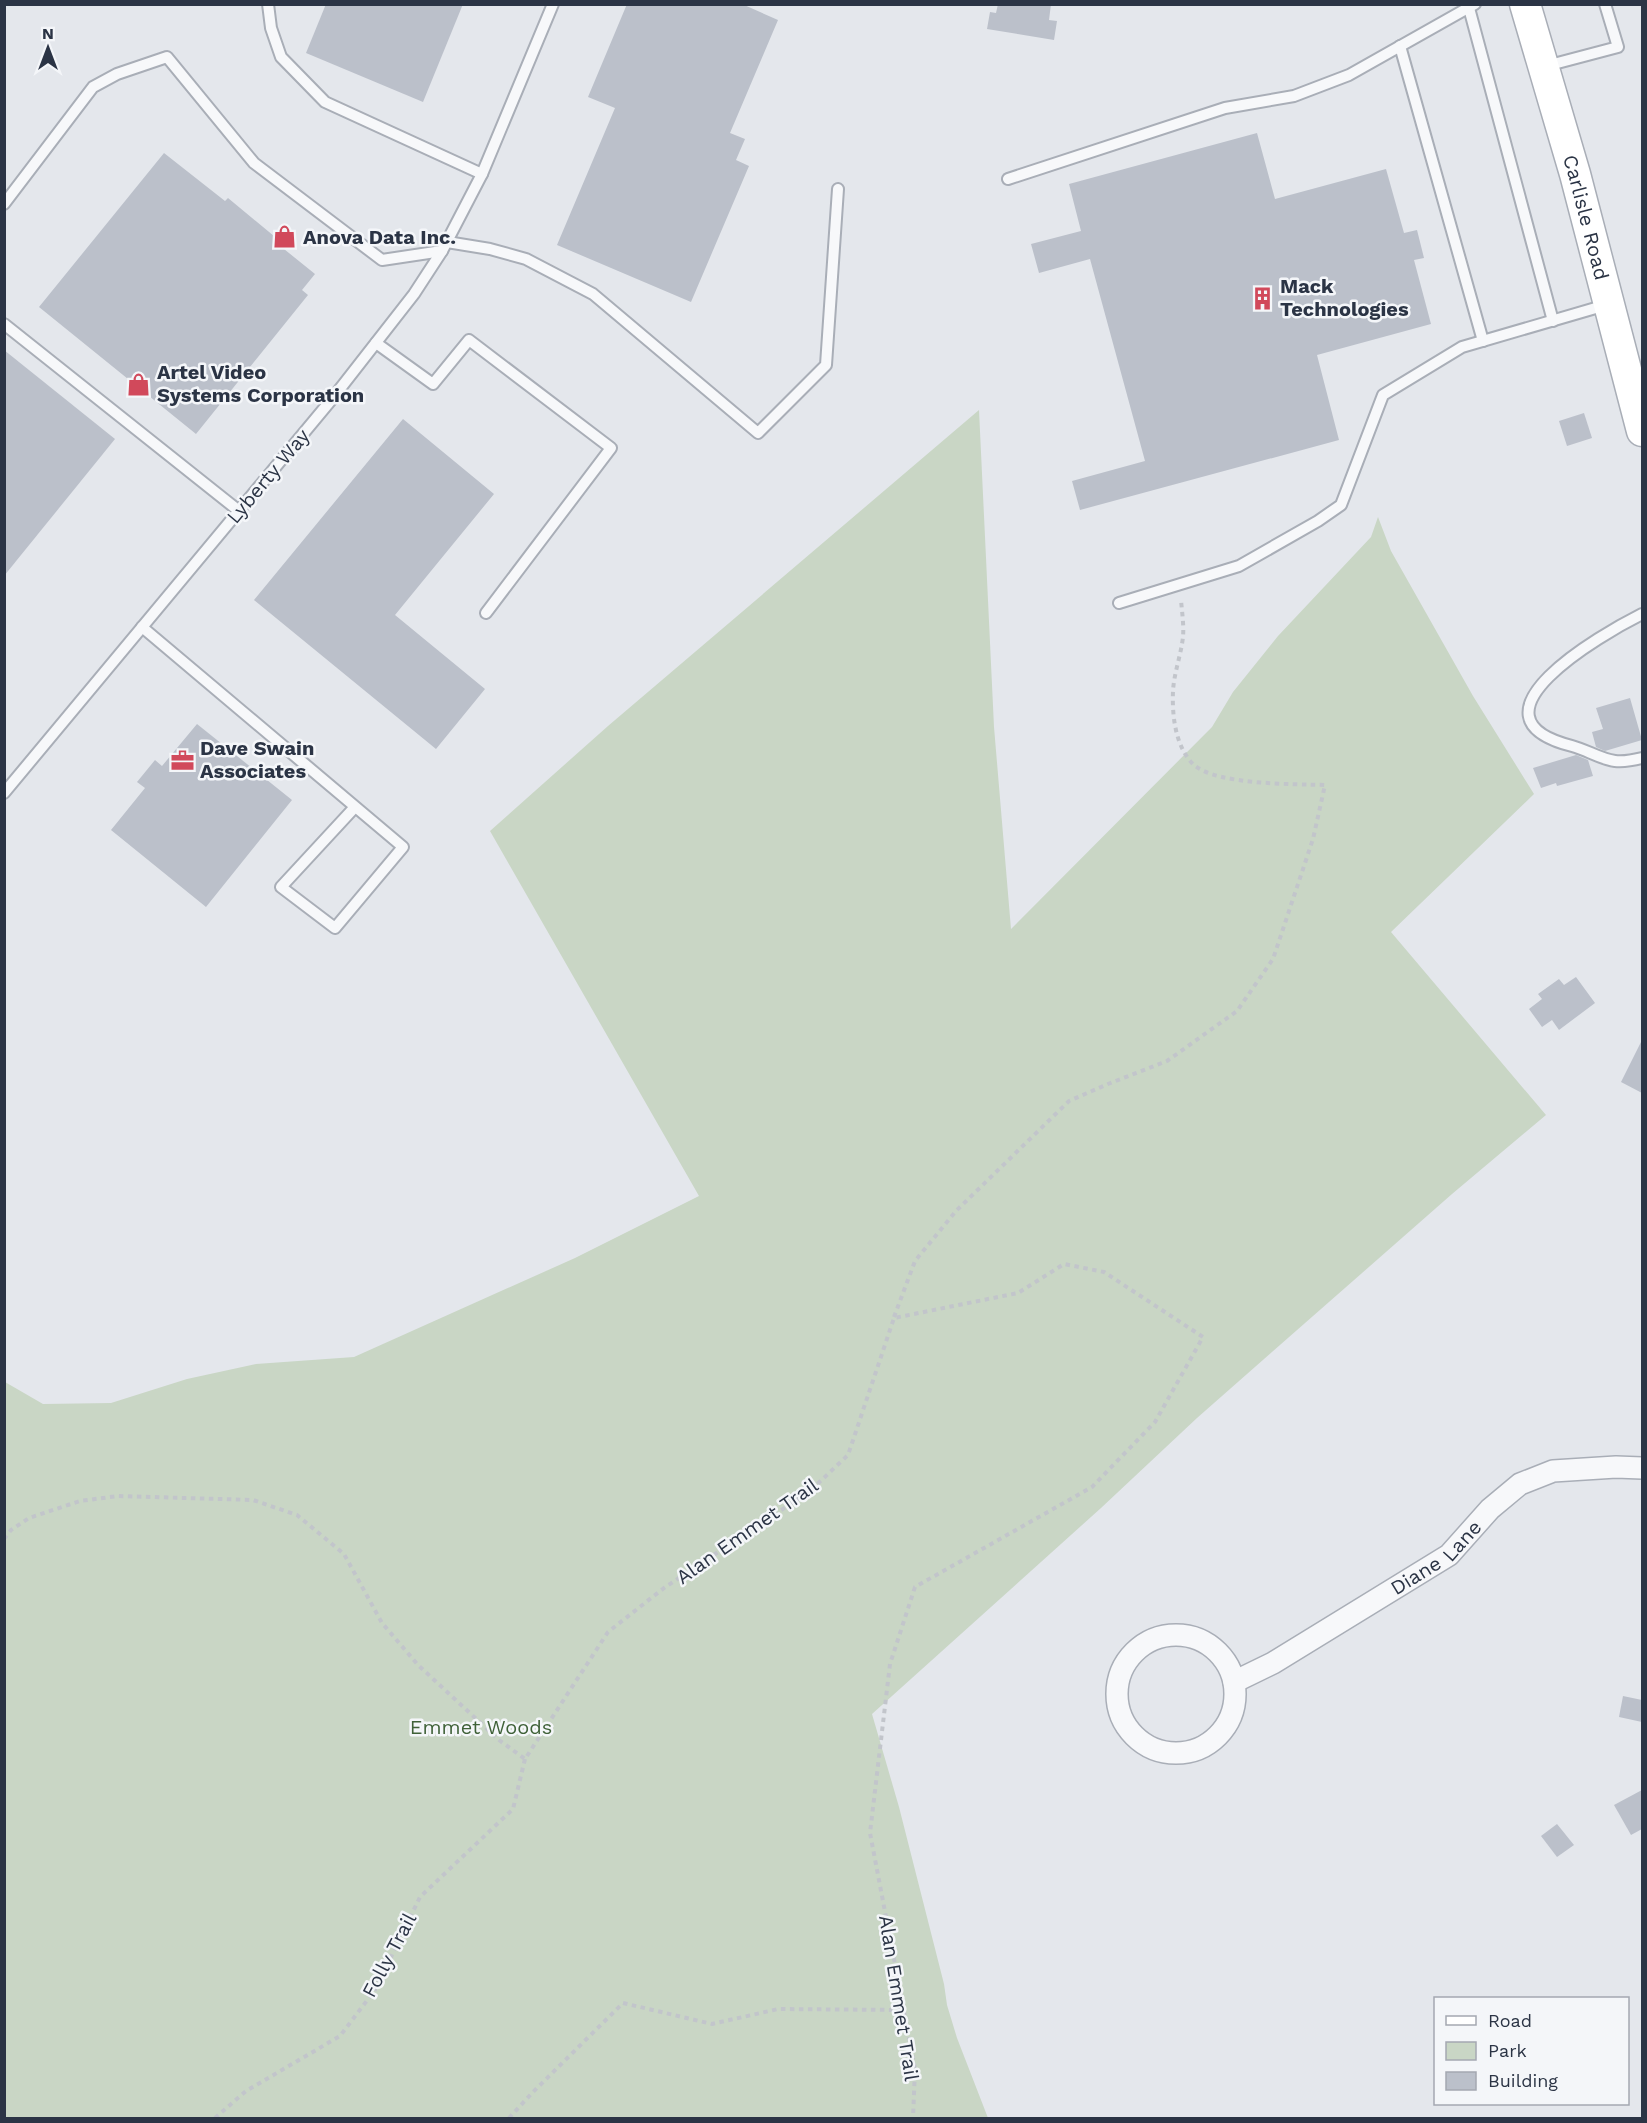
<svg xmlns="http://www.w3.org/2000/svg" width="1647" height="2123" font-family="'Work Sans',sans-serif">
	<rect width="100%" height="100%" fill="#e4e7ec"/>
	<path fill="#c9d6c5" d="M 979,410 L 994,727 L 1011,929 L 1212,727 L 1233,692 L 1278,636 L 1371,537 L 1378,517 L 1391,551 L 1473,696 L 1534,794 L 1391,932 L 1546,1115 L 1452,1194 L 1197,1418 L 1101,1508 L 872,1714 L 899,1807 L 944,1984 L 947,2005 L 957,2038 L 988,2118 L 5,2118 L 5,1382 L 43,1404 L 111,1403 L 187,1379 L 256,1364 L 354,1357 L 575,1258 L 699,1196 L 490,831 L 608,726 Z"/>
	<g fill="#bbc0ca">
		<path d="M 326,4 L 463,4 L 423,102 L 306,53 Z"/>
		<path d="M 627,4 L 742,4 L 778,20 L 730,133 L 745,139 L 736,160 L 749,166 L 691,302 L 557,245 L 615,108 L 588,97 Z"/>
		<path d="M 998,4 L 1051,4 L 1049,20 L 1057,21 L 1054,40 L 987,29 L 990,12 L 996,13 Z"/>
		<path d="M 1257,133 L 1275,199 L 1386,169 L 1404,233 L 1417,230 L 1424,258 L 1414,260 L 1431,324 L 1317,355 L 1339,440 L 1080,510 L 1072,481 L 1145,461 L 1090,259 L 1039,273 L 1031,244 L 1081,231 L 1069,184 Z"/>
		<path d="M 164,153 L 225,201 L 228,198 L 286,246 L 284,249 L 315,274 L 302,290 L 308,295 L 196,434 L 39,307 Z"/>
		<path d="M 4,350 L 115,439 L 4,576 Z"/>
		<path d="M 1584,413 L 1592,438 L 1567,446 L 1559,421 Z"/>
		<path d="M 403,419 L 494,494 L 395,615 L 485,689 L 436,749 L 254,600 Z"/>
		<path d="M 1630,698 L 1642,740 L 1605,751 L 1596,747 L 1592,732 L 1603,729 L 1596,708 Z"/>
		<path d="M 197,724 L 292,800 L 206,907 L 111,830 L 145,788 L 137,782 L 155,760 L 162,766 Z"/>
		<path d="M 1576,755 L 1588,760 L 1593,776 L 1557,786 L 1556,783 L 1541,788 L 1533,768 Z"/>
		<path d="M 1576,977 L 1595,1003 L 1559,1030 L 1552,1020 L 1542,1027 L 1529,1009 L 1542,999 L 1538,994 L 1559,979 L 1564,985 Z"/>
		<path d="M 1642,1040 L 1642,1093 L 1621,1082 Z"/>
		<path d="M 1623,1696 L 1642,1700 L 1642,1722 L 1619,1717 Z"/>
		<path d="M 1642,1790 L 1642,1829 L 1631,1835 L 1614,1805 Z"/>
		<path d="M 1557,1824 L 1574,1845 L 1557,1857 L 1541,1836 Z"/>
	</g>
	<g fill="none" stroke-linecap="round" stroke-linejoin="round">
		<defs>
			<g id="service">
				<path d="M 268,4 L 271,28 L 281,57 L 325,102 L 482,174"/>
				<path d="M 1469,8 L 1553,321"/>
				<path d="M 1400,46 L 1483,341"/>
				<path d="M 1546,66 L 1618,47 L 1605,4"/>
				<path d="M 1008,179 L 1225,108 L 1294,96 L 1349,75 L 1475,4"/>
				<path d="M 4,204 L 93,87 L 117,74 L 167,57 L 254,163 L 382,260 L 442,251"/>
				<path d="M 447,242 L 490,249 L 526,259 L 593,294 L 758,433 L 826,365 L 838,189"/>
				<path d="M 4,324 L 239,511"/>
				<path d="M 376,343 L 433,384 L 469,340 L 611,448 L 486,613"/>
				<path d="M 1119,603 L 1239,566 L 1318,521 L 1341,505 L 1383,395 L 1462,347 L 1606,305"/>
				<path d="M 1642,614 C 1602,634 1457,717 1572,746 C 1587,750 1600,759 1615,761 C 1624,762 1634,760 1642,758"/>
				<path d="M 142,627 L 403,847 L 335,928 L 281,887 L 355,807"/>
				<path d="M 4,793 L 332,399 L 414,294 L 442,251 L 482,174 L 553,4"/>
			</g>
			<g id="minor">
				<circle cx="1176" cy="1694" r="59"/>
				<path id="s1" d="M 1234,1682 L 1273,1663 L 1449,1555 L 1490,1509 L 1520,1484 L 1553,1471 L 1616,1467 L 1642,1468"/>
			</g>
			<g id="secondary">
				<path id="s2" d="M 1525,4 L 1575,174 L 1642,431"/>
			</g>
		</defs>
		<use href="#service" stroke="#a9aeb7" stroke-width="14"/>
		<use href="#minor" stroke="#a9aeb7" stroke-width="24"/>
		<use href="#secondary" stroke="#a9aeb7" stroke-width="33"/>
		<g stroke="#c2c5cb" stroke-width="4" stroke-dasharray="4.5 4.5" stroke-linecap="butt">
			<path d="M 894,1317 L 915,1261 L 956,1211 L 1069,1101 L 1108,1084 L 1167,1061 L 1237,1011 L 1273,959 L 1313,839 L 1325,785 C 1294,784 1217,785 1194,765 C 1175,747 1172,715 1173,691 C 1174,673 1181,655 1183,637 C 1184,625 1182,612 1181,600"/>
			<path d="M 4,1539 L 11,1530 L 29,1518 L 80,1501 L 118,1496 L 253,1500 L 297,1515 L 344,1554 L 382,1623 L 418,1665 L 499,1740 L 525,1759 L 608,1632 L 664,1588 L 810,1491 L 848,1455 L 894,1318 L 1018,1293 L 1064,1264 L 1104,1272 L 1203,1337 L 1155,1422 L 1092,1487 L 915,1587 L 890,1664 L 870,1833 L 915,2069 L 913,2118"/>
			<path d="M 215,2118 L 246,2091 L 340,2036 L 375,1990 L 420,1897 L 513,1809 L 525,1759"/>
			<path d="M 509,2118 L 533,2092 L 623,2003 L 712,2024 L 778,2009 L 904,2010"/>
		</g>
		<use href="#service" stroke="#f7f8fa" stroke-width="10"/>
		<use href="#minor" stroke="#f7f8fa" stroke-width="21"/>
		<use href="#secondary" stroke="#fff" stroke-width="30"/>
	</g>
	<defs>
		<symbol id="shop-bare" viewBox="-9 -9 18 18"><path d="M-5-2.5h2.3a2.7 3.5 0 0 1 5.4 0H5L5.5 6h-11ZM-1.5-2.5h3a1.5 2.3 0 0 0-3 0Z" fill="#d1495b" stroke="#f4f6f9" stroke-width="2.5" paint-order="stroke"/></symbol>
		<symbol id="building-bare" viewBox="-9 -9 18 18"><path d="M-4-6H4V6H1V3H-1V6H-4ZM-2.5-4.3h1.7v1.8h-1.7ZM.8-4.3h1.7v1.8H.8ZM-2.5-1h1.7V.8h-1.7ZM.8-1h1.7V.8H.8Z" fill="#d1495b" stroke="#f4f6f9" stroke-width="2.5" paint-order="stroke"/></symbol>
		<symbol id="office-bare" viewBox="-9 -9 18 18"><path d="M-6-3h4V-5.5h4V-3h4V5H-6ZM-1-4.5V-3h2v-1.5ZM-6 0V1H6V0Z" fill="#d1495b" stroke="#f4f6f9" stroke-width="2.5" paint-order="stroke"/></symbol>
	</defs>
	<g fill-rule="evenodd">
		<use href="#shop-bare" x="268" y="220" width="33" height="33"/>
		<use href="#building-bare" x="1246" y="282" width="33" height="33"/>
		<use href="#shop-bare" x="122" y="368" width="33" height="33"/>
		<use href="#office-bare" x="166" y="744" width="33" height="33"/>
	</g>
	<g text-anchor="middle" stroke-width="5" stroke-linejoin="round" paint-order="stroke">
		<g font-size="20" fill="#2b3445" stroke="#f4f6f9">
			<text dy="7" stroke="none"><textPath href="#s2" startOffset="222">Carlisle Road</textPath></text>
			<text transform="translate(268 476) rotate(-50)" y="7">Lyberty Way</text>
			<text transform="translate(747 1531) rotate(-35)" y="7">Alan Emmet Trail</text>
			<text dy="7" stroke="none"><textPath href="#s1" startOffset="238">Diane Lane</textPath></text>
			<text transform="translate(389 1955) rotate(-62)" y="7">Folly Trail</text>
			<text transform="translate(899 1998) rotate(81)" y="7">Alan Emmet Trail</text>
		</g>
		<g font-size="20" font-weight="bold" fill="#2b3445" stroke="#f4f6f9" text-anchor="start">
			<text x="303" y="244">Anova Data Inc.</text>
			<text x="1280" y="293">Mack<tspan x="1280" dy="23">Technologies</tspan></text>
			<text x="157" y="379">Artel Video<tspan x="157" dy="23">Systems Corporation</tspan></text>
			<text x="200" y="755">Dave Swain<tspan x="200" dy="23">Associates</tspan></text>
		</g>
		<g font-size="20" fill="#3f6138" stroke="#f4f6f9">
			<text x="481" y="1734">Emmet Woods</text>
		</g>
	</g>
	<rect width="1647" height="2123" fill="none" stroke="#2b3445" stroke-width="12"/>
	<rect x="1434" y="1997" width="195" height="108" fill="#f4f6f9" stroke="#a4a8b1" stroke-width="1.5"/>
	<rect x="1446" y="2016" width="30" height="9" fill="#ffffff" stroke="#a4a8b1" stroke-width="1.5"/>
	<text x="1488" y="2027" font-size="18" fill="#2b3445">Road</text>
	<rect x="1446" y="2042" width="30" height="18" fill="#c9d6c5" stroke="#a4a8b1" stroke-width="1.5"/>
	<text x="1488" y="2057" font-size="18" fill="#2b3445">Park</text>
	<rect x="1446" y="2072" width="30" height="18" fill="#bbc0ca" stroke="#a4a8b1" stroke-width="1.5"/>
	<text x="1488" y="2087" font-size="18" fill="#2b3445">Building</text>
	<g transform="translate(48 48)" stroke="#f4f6f9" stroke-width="4.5" paint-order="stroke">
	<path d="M0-4.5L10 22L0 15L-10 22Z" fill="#2b3445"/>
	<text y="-9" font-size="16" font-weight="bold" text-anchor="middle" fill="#2b3445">N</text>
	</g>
</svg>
